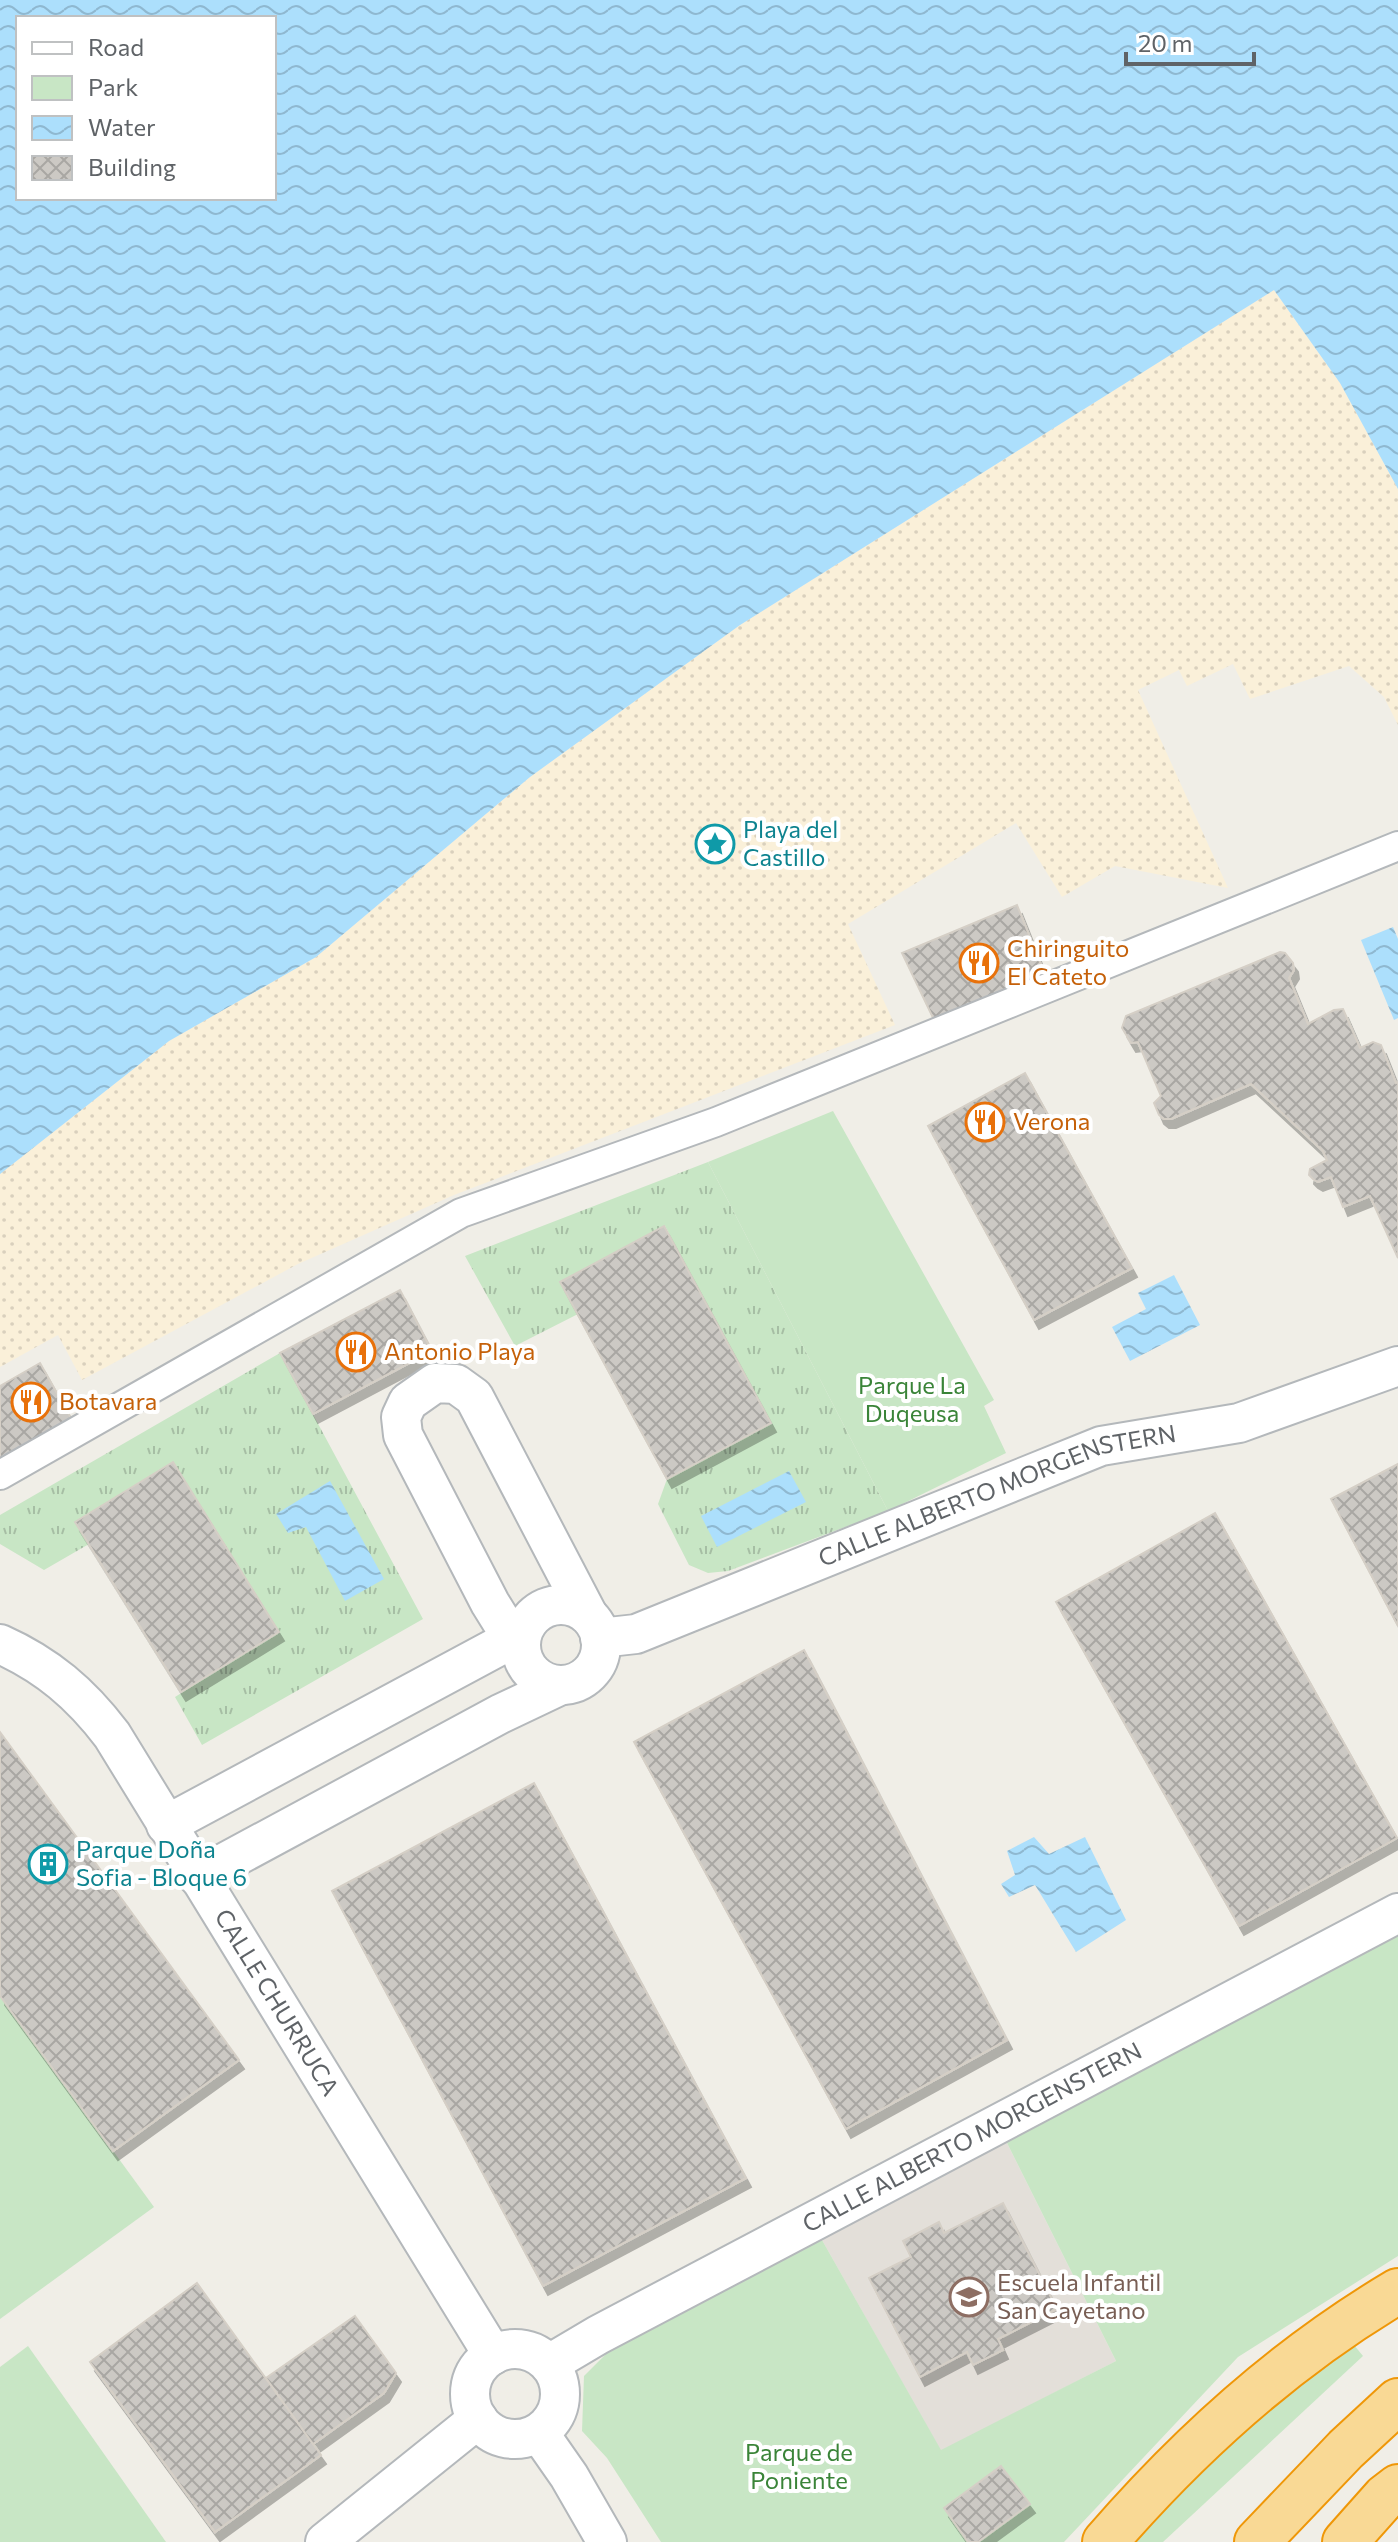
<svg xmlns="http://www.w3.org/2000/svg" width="1398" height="2542" font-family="Commissioner,sans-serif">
	<defs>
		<pattern id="grass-tufts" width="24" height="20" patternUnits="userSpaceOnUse" patternTransform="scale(2)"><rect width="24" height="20" fill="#c8e6c5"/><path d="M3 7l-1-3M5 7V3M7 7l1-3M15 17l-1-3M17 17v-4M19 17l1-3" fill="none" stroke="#a6bea4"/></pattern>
		<pattern id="sand-dots" width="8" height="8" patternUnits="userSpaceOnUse" patternTransform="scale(2)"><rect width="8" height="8" fill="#faf0d9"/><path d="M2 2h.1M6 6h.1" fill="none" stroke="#d9d0bd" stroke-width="1.8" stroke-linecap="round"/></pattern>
		<pattern id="water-waves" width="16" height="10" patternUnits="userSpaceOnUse" patternTransform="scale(2)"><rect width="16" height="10" fill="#acdffc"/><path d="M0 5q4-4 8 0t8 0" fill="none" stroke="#8fb8d0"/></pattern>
		<pattern id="building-cross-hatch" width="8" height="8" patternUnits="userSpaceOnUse" patternTransform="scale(2)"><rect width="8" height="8" fill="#ccc9c4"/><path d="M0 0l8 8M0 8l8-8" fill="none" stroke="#a9a7a3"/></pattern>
		<filter id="shadow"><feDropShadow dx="5" dy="9" stdDeviation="0" flood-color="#0004"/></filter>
	</defs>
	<rect width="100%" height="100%" fill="#f0eee7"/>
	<path fill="#e3dfd9" d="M 1004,2137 L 1116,2361 L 941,2451 L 818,2233 Z"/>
	<g fill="url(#grass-tufts)">
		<path d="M 708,1162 L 888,1511 L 728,1571 L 708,1573 L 689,1565 L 658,1504 L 667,1479 L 771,1423 L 665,1226 L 561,1282 L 578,1314 L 515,1346 L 465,1256 Z"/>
		<path d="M 280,1353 L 423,1619 L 202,1745 L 175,1697 L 278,1632 L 173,1462 L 75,1522 L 89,1544 L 44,1570 L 0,1544 L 0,1515 Z"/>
	</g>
	<path fill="url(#sand-dots)" d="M 1274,290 L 1340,383 L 1398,489 L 1398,725 L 1384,697 L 1349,666 L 1250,699 L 1233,664 L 1187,686 L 1179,670 L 1138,690 L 1228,888 L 1115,866 L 1062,897 L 1016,823 L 848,924 L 895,1025 L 454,1195 L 298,1264 L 82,1380 L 58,1335 L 0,1367 L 0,1174 L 169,1041 L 316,957 L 530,777 L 740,625 Z"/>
	<g fill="#c8e6c5">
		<path d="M 833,1111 L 994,1400 L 984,1406 L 1006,1453 L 888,1511 L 708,1162 Z"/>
		<path d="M 1398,1928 L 1398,2256 L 1238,2357 L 1064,2542 L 661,2542 L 607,2458 L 582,2431 L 584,2376 L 627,2333 L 818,2233 L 941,2450 L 1116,2361 L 1004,2137 Z"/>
		<path d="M 0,1996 L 154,2207 L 0,2319 Z"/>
		<path d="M 1349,2339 L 1363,2356 L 1163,2542 L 1127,2542 L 1138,2528 Z"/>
		<path d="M 28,2346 L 166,2542 L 0,2542 L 0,2367 Z"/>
	</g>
	<g fill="url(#water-waves)" fill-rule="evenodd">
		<path d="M 0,0 L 1398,0 L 1398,489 L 1340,383 L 1274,290 L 740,625 L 530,777 L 316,957 L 169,1041 L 0,1174 ZM 18,18 L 274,18 L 274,198 L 18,198 Z"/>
		<path d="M 1393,927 L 1398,939 L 1398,1018 L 1394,1020 L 1361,940 Z"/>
		<path d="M 1174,1275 L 1200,1325 L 1130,1361 L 1112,1327 L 1146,1309 L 1138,1293 Z"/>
		<path d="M 789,1471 L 806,1502 L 717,1547 L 701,1516 Z"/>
		<path d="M 330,1481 L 384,1579 L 345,1601 L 306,1527 L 288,1533 L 276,1514 Z"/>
		<path d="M 1034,1837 L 1049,1854 L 1085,1837 L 1126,1920 L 1076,1952 L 1035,1885 L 1009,1897 L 1001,1884 L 1015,1875 L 1007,1851 Z"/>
	</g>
	<g fill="url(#building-cross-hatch)" stroke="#d5cfc6" stroke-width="2" filter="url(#shadow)">
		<path d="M 1017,905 L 1047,980 L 935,1022 L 902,953 Z"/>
		<path d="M 1280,952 L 1285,953 L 1293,963 L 1294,970 L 1289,978 L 1308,1024 L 1334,1010 L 1343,1009 L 1360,1048 L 1373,1042 L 1381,1045 L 1396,1083 L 1398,1082 L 1398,1258 L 1370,1196 L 1343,1207 L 1331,1177 L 1318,1182 L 1313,1179 L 1309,1175 L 1310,1169 L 1327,1160 L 1323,1151 L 1251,1084 L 1171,1119 L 1164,1119 L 1159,1115 L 1154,1103 L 1161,1096 L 1138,1042 L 1131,1043 L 1122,1028 L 1126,1016 Z"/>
		<path d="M 1025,1073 L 1132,1268 L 1034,1320 L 928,1126 Z"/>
		<path d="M 664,1226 L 771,1423 L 667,1479 L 560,1282 Z"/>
		<path d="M 400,1290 L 432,1351 L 313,1414 L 280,1353 Z"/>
		<path d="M 40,1363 L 71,1418 L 0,1458 L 0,1386 Z"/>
		<path d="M 173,1462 L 279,1632 L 181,1692 L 75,1522 Z"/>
		<path d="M 1398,1464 L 1398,1626 L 1331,1499 Z"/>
		<path d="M 1215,1513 L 1397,1838 L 1239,1926 L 1056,1602 Z"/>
		<path d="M 804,1650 L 1007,2040 L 846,2129 L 634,1742 Z"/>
		<path d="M 0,1732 L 239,2060 L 113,2151 L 0,1996 Z"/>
		<path d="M 534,1783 L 746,2178 L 543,2286 L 332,1891 Z"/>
		<path d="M 1003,2203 L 1057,2309 L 998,2339 L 1003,2350 L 973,2365 L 967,2352 L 920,2377 L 869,2278 L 911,2257 L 903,2241 L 939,2222 L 944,2233 Z"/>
		<path d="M 197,2283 L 321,2455 L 215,2532 L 90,2362 Z"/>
		<path d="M 355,2316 L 396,2373 L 384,2393 L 313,2444 L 266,2378 Z"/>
		<path d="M 1001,2466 L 1030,2504 L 978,2542 L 968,2542 L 944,2508 Z"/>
	</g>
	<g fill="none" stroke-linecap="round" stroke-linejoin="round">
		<defs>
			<path id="pedestrian" d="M 0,1475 L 461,1213 L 716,1122 L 1398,846"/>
			<g id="minor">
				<circle cx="561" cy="1645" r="40"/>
				<path id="s1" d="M 600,1638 L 636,1634 L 1101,1446 L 1239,1423 L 1398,1366"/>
				<path id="s2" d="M 0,1644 C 47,1665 81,1694 112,1735 L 493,2355"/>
				<path d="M 521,1653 L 490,1603 L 403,1435 L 401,1417 L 408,1402 L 435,1383 L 456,1384 L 474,1397 L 588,1615"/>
				<path d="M 166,1825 L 512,1639"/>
				<path d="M 198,1877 L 500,1714 L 561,1685"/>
				<circle cx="515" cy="2394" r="45"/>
				<path id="s3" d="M 549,2364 L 598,2335 L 1398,1913"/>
				<path d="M 539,2433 L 569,2476 L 607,2542"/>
				<path d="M 325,2542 L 478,2419"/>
			</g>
			<g id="motorway">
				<path d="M 1105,2542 C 1189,2445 1288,2356 1398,2291"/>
				<path d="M 1257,2542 L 1346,2449 L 1398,2401"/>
				<path d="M 1345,2542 L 1385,2497 L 1398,2487"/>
			</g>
		</defs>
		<use href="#pedestrian" stroke="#b4b8bb" stroke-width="32"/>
		<use href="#minor" stroke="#b4b8bb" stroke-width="42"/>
		<use href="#motorway" stroke="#ef9708" stroke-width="48"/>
		<use href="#pedestrian" stroke="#fff" stroke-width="28"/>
		<use href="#minor" stroke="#fff" stroke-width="38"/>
		<use href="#motorway" stroke="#f9d995" stroke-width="44"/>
	</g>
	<defs>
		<symbol id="sight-ring" viewBox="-11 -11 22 22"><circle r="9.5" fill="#fff" stroke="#0f9aa8" stroke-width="1.5"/><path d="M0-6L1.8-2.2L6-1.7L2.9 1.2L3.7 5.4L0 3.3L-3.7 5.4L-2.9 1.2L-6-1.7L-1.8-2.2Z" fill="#0f9aa8"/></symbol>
		<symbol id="restaurant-ring" viewBox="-11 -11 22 22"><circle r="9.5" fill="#fff" stroke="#e8710a" stroke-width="1.5"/><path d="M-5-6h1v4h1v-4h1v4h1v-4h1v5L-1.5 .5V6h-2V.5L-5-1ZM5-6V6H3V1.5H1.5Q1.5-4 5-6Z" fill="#e8710a"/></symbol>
		<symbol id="building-ring" viewBox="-11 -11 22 22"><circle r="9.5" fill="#fff" stroke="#0f9aa8" stroke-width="1.5"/><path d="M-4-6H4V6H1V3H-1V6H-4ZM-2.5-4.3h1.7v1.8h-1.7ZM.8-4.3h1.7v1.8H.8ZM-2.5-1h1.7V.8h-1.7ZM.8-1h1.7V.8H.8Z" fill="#0f9aa8"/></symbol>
		<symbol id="school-ring" viewBox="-11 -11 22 22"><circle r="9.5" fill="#fff" stroke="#8d6e63" stroke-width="1.5"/><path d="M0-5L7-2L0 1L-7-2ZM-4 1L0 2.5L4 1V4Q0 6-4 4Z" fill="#8d6e63"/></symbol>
	</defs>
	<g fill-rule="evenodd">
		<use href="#sight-ring" x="693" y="822" width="44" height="44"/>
		<use href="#restaurant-ring" x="957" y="941" width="44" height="44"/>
		<use href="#restaurant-ring" x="963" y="1100" width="44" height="44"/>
		<use href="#restaurant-ring" x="334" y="1330" width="44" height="44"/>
		<use href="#restaurant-ring" x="9" y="1380" width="44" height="44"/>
		<use href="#building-ring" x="26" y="1842" width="44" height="44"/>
		<use href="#school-ring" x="947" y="2275" width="44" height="44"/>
	</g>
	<g text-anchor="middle" stroke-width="8" stroke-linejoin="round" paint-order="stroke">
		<g font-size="24" fill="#0d838f" stroke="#fff" text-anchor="start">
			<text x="743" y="838">Playa del<tspan x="743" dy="28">Castillo</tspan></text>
			<text x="76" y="1858">Parque Doña<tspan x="76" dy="28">Sofia - Bloque 6</tspan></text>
		</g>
		<g font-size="24" fill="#c56008" stroke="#fff" text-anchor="start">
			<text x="1007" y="957">Chiringuito<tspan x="1007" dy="28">El Cateto</tspan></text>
			<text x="1013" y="1130">Verona</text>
			<text x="384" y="1360">Antonio Playa</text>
			<text x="59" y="1410">Botavara</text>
		</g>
		<g font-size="24" fill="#3a8438" stroke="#fff">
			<text x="912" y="1394">Parque La<tspan x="912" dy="28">Duqeusa</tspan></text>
			<text x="799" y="2461">Parque de<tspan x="799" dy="28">Poniente</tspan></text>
		</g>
		<g font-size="24" fill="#5f6367" stroke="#fff">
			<text dy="8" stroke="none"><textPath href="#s1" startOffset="424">CALLE ALBERTO MORGENSTERN</textPath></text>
			<text dy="8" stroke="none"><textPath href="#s2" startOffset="460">CALLE CHURRUCA</textPath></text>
			<text dy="8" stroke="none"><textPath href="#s3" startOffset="480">CALLE ALBERTO MORGENSTERN</textPath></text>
		</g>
		<g font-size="24" fill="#785e54" stroke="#fff" text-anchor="start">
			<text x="997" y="2291">Escuela Infantil<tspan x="997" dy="28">San Cayetano</tspan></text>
		</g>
	</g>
	<rect x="16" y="16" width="260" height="184" fill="#ffffff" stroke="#bfc1c2" stroke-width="2"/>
	<rect x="32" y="42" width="40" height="12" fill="#ffffff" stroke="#bfc1c2" stroke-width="2"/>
	<text x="88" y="56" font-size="24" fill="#5f6367">Road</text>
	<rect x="32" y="76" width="40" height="24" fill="#c8e6c5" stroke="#bfc1c2" stroke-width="2"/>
	<text x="88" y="96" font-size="24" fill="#5f6367">Park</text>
	<rect x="32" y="116" width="40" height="24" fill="url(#water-waves)" stroke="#bfc1c2" stroke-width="2"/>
	<text x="88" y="136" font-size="24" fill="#5f6367">Water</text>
	<rect x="32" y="156" width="40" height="24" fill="url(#building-cross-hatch)" stroke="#bfc1c2" stroke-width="2"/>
	<text x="88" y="176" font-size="24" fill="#5f6367">Building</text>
	<path d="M1126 52v12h128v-12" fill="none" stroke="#5f6367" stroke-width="4"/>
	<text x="1138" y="52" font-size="24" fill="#5f6367" stroke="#ffffff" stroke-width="6" paint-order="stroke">20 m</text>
</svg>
